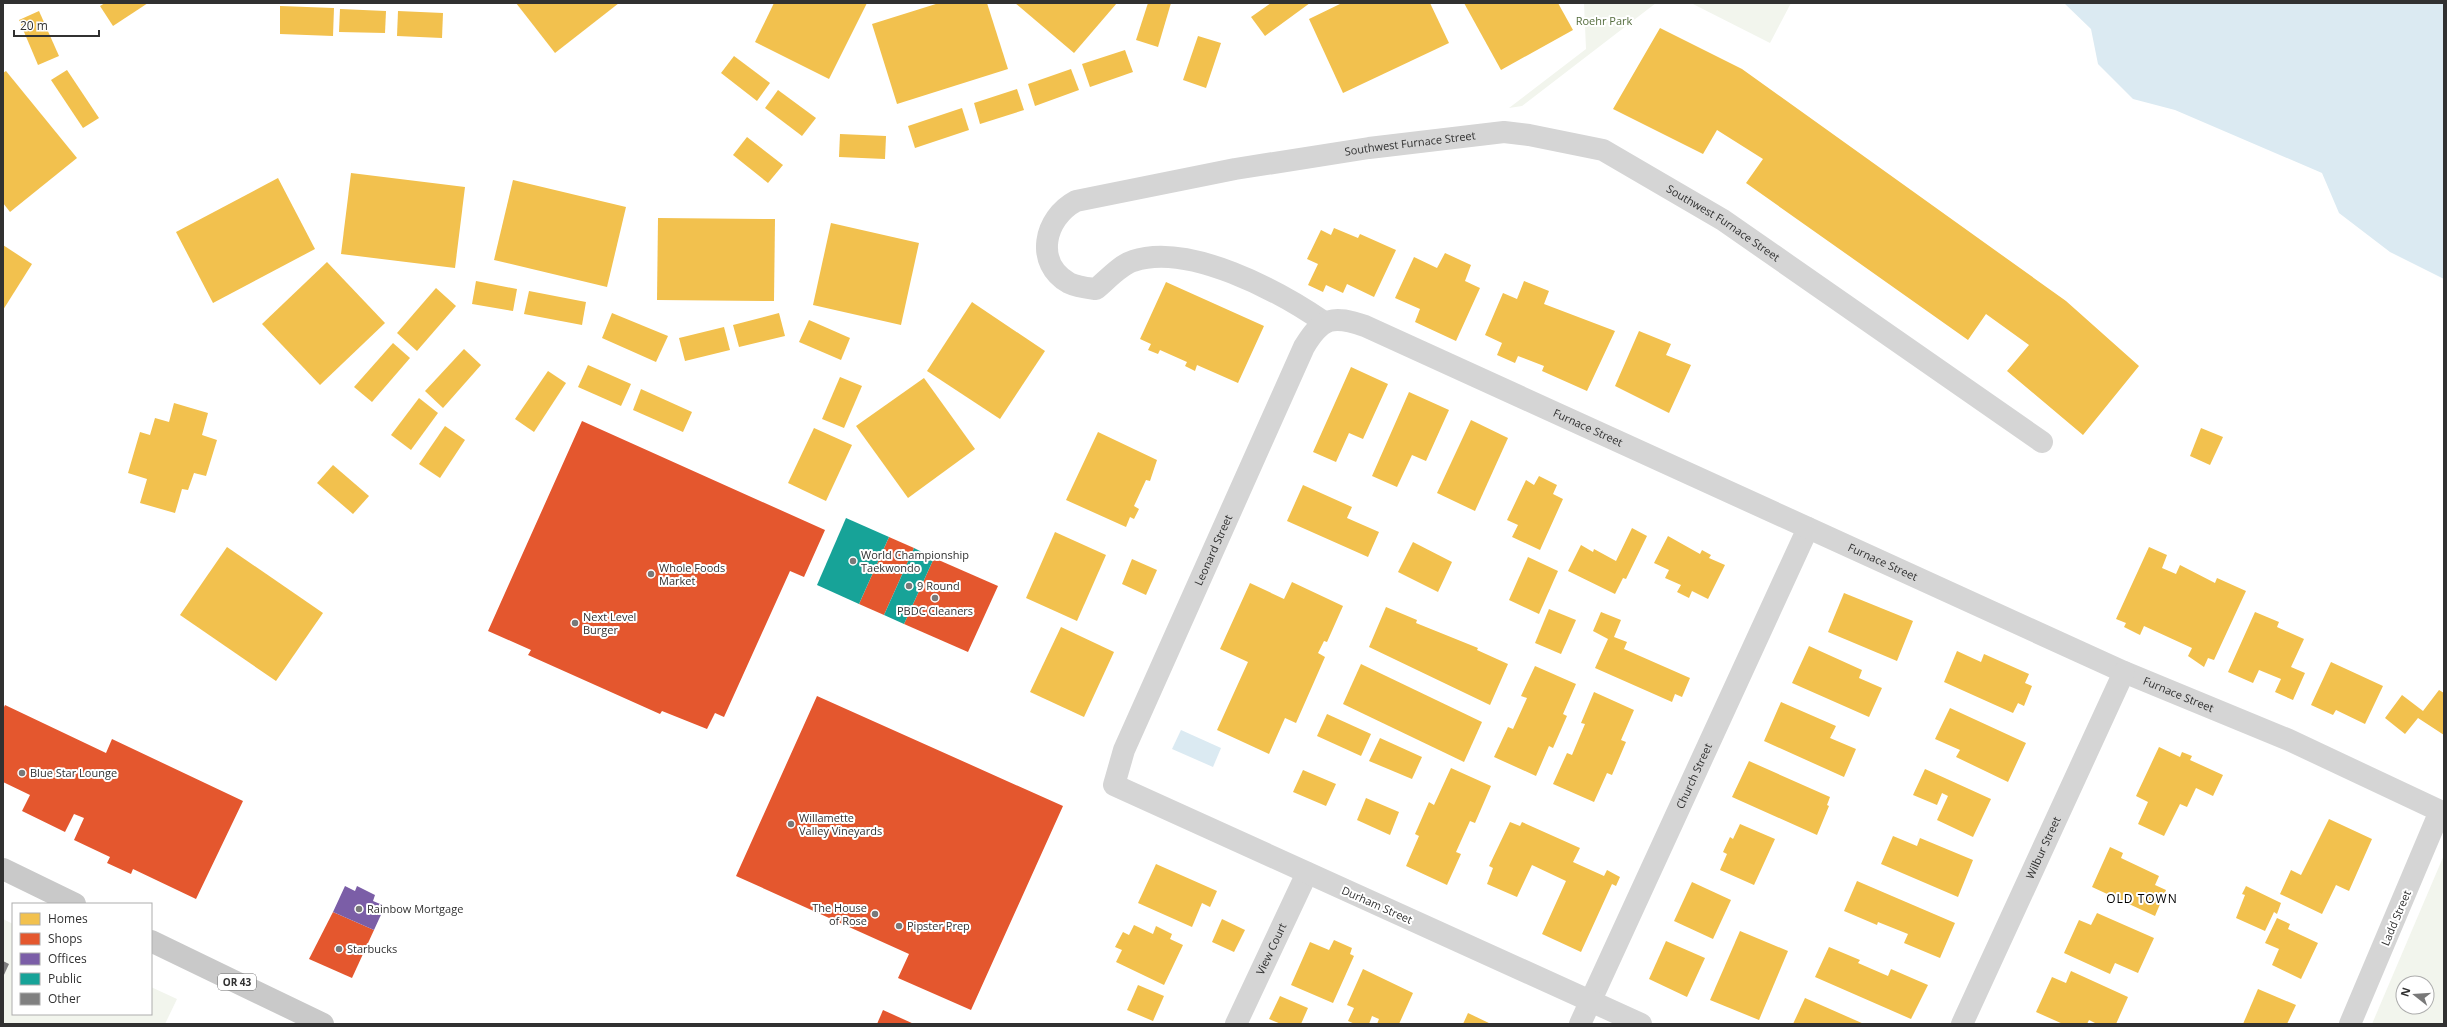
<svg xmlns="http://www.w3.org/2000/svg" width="2447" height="1027" font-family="'Open Sans',sans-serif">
	<rect width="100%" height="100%" fill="#fff"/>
	<g fill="#f2f5ed" fill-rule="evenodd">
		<path d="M 1584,3 L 1656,3 L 1522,106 L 1509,108 L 1586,49 Z"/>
		<path d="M 1691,3 L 1791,3 L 1770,43 Z"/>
		<path d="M 2444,855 L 2444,1024 L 2372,1024 ZM 2403,983 L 2427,983 L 2427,1007 L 2403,1007 Z"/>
		<path d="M 3,919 L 13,924 L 13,1014 L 151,1014 L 151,987 L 177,999 L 165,1024 L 3,1024 Z"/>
	</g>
	<g fill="#dbeaf2">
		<path d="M 2064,3 L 2444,3 L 2444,279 L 2390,252 L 2339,213 L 2322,173 L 2175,110 L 2133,99 L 2098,64 L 2091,29 Z"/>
		<path d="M 1181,730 L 1221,748 L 1213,767 L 1172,749 Z"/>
	</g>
	<g fill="#f2c14e">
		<path d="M 105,3 L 148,3 L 113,26 L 100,6 Z"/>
		<path d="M 516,3 L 619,3 L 555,53 Z"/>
		<path d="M 774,3 L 867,3 L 829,79 L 755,42 Z"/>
		<path d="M 939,3 L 987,3 L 1008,69 L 897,104 L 872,24 Z"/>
		<path d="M 1015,3 L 1117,3 L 1074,53 Z"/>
		<path d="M 1148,3 L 1171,3 L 1158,47 L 1136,40 Z"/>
		<path d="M 1271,3 L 1310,3 L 1265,36 L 1251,17 Z"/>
		<path d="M 1342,3 L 1430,3 L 1449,43 L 1343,93 L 1309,19 Z"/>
		<path d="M 1464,3 L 1558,3 L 1573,30 L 1501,70 Z"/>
		<path d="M 280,6 L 334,8 L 333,36 L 280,34 Z"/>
		<path d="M 340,9 L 386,11 L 385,33 L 339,32 Z"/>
		<path d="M 39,11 L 59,56 L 38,65 L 19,20 Z"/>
		<path d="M 398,11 L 443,13 L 442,38 L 397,36 Z"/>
		<path d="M 1660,28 L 1742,69 L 2066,301 L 2139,366 L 2083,435 L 2007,371 L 2029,345 L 1986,314 L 1968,340 L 1746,183 L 1763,159 L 1717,130 L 1703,154 L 1613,109 Z"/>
		<path d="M 1198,36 L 1221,43 L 1206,88 L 1183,80 Z"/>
		<path d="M 1125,50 L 1133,72 L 1090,87 L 1082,64 Z"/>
		<path d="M 734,56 L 770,83 L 757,101 L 721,73 Z"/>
		<path d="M 1071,69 L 1079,90 L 1035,106 L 1028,84 Z"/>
		<path d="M 67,70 L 99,118 L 83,128 L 51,80 Z"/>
		<path d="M 6,71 L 77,158 L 10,212 L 3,203 L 3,73 Z"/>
		<path d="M 1017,89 L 1024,110 L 980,124 L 974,103 Z"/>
		<path d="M 778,90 L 816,118 L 802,136 L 765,108 Z"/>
		<path d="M 962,108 L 969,130 L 915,148 L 908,126 Z"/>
		<path d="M 840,134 L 886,136 L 885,159 L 839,157 Z"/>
		<path d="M 747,137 L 783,165 L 768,183 L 733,155 Z"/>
		<path d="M 351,173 L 465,187 L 455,268 L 341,254 Z"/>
		<path d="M 278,178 L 315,249 L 213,303 L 176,232 Z"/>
		<path d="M 513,180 L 626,207 L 607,287 L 494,260 Z"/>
		<path d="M 658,218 L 775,219 L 774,301 L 657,300 Z"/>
		<path d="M 831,223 L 919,243 L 901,325 L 813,305 Z"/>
		<path d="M 1334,228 L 1358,238 L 1360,234 L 1396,250 L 1374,297 L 1347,284 L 1343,293 L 1326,285 L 1323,292 L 1308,285 L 1318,264 L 1307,259 L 1321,230 L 1331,235 Z"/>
		<path d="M 3,245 L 32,264 L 3,310 Z"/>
		<path d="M 1445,253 L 1471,265 L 1465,281 L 1480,288 L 1456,341 L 1415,322 L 1420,309 L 1395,298 L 1414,257 L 1437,268 Z"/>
		<path d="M 327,262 L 385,323 L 320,385 L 262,324 Z"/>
		<path d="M 476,281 L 517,289 L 513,311 L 472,304 Z"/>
		<path d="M 1524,281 L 1549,291 L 1544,304 L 1615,331 L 1587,391 L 1542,371 L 1544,366 L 1518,356 L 1515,363 L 1497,355 L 1502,343 L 1485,335 L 1503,293 L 1517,299 Z"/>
		<path d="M 1166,282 L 1264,326 L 1238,383 L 1197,365 L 1195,371 L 1185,366 L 1187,362 L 1160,350 L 1158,354 L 1148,350 L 1151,344 L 1140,339 Z"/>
		<path d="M 436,288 L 456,306 L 417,351 L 397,333 Z"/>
		<path d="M 529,291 L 586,302 L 582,325 L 524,314 Z"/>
		<path d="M 972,302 L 1045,351 L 1000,419 L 927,371 Z"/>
		<path d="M 612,313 L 668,336 L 656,362 L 602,338 Z"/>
		<path d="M 779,313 L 785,336 L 739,347 L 733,325 Z"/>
		<path d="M 809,320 L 850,338 L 841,360 L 799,342 Z"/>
		<path d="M 724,327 L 730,350 L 685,361 L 679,338 Z"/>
		<path d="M 1639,331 L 1671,344 L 1666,355 L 1691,365 L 1669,413 L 1615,386 Z"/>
		<path d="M 393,343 L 410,358 L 372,402 L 354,387 Z"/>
		<path d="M 464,349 L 481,365 L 443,408 L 425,391 Z"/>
		<path d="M 588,365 L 631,384 L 621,406 L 578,387 Z"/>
		<path d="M 1351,367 L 1388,384 L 1363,439 L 1349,433 L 1336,462 L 1313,452 Z"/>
		<path d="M 548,371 L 566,383 L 534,432 L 515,419 Z"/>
		<path d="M 840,377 L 862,386 L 844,428 L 822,419 Z"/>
		<path d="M 924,378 L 975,449 L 908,498 L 856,426 Z"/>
		<path d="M 641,389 L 692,412 L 683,432 L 633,410 Z"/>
		<path d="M 1409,392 L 1449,410 L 1426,461 L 1412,455 L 1397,487 L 1372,476 Z"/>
		<path d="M 419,398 L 438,413 L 411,450 L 391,435 Z"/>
		<path d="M 174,403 L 208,413 L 202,435 L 217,440 L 206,476 L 194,473 L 188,490 L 182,489 L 175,513 L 140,503 L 147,479 L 128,473 L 140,432 L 150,435 L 155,418 L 169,422 Z"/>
		<path d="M 1471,420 L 1508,438 L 1475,511 L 1437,493 Z"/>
		<path d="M 445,426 L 465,440 L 440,478 L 419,464 Z"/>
		<path d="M 814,428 L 852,445 L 826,501 L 788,483 Z"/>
		<path d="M 2201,428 L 2223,437 L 2210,465 L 2190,456 Z"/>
		<path d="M 1098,432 L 1157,460 L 1150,481 L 1146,480 L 1134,506 L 1139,509 L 1134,519 L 1130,517 L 1126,527 L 1066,500 Z"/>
		<path d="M 333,465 L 369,496 L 353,514 L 317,483 Z"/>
		<path d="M 1539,476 L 1557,485 L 1553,494 L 1563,499 L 1540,550 L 1512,537 L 1518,525 L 1507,520 L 1526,480 L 1534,485 Z"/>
		<path d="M 1303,485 L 1352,507 L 1347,518 L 1379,532 L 1368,557 L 1287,521 Z"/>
		<path d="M 1632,528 L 1647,536 L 1626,579 L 1623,578 L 1615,594 L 1568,571 L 1581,545 L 1593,552 L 1594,549 L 1616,561 Z"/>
		<path d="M 1055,532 L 1106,555 L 1077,621 L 1026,598 Z"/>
		<path d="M 1668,536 L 1700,554 L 1702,550 L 1711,555 L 1709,558 L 1725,565 L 1708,599 L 1692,591 L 1689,598 L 1677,592 L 1681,585 L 1665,578 L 1669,570 L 1654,563 Z"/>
		<path d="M 1413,542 L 1452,562 L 1438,592 L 1398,572 Z"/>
		<path d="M 227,547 L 323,613 L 276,681 L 180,615 Z"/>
		<path d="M 2149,547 L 2167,555 L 2162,568 L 2176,574 L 2180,565 L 2215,583 L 2217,578 L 2246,591 L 2214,660 L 2208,658 L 2204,667 L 2188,656 L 2192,648 L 2144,626 L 2140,635 L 2124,627 L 2126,623 L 2116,619 Z"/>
		<path d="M 1528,557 L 1558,571 L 1539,614 L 1509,600 Z"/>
		<path d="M 1132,559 L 1157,570 L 1146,595 L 1122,584 Z"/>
		<path d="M 1292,582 L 1343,606 L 1327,642 L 1324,641 L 1318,653 L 1325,657 L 1296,723 L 1285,718 L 1269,754 L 1217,730 L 1248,662 L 1220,649 L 1250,583 L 1284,599 Z"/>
		<path d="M 1844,593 L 1913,621 L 1897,661 L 1828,632 Z"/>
		<path d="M 1386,607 L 1417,620 L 1416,623 L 1478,648 L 1477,650 L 1508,664 L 1490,705 L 1369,647 Z"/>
		<path d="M 1549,609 L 1576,620 L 1561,654 L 1535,643 Z"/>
		<path d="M 1601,612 L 1621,620 L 1614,637 L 1627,642 L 1624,649 L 1690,678 L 1682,697 L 1675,694 L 1672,702 L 1595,668 L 1608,639 L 1593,631 Z"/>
		<path d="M 2255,612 L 2279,622 L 2277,627 L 2304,639 L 2291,667 L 2305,673 L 2293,700 L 2275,692 L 2281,679 L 2259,670 L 2253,683 L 2228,672 Z"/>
		<path d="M 1061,627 L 1114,652 L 1084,717 L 1030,692 Z"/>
		<path d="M 1809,646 L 1862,670 L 1859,678 L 1882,688 L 1869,717 L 1792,683 Z"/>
		<path d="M 1957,651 L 1981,662 L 1984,654 L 2029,674 L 2025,683 L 2032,686 L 2024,706 L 2018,703 L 2013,713 L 1944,682 Z"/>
		<path d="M 2331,662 L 2383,686 L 2365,724 L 2336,710 L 2333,715 L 2311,705 Z"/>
		<path d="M 1361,664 L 1482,722 L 1464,762 L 1343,704 Z"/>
		<path d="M 1535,666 L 1576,684 L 1563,714 L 1567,716 L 1553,748 L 1549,746 L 1536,776 L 1494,757 L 1508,727 L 1513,729 L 1527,698 L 1521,696 Z"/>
		<path d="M 2439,690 L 2444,693 L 2444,735 L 2418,718 L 2405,734 L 2385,718 L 2402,695 L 2423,711 Z"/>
		<path d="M 1594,692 L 1634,710 L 1621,740 L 1626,742 L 1612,775 L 1607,773 L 1594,802 L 1553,784 L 1567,753 L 1572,755 L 1585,724 L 1581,723 Z"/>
		<path d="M 1781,702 L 1836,726 L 1830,738 L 1856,749 L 1844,777 L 1764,741 Z"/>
		<path d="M 1950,708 L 2026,743 L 2008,782 L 1956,757 L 1960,750 L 1935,739 Z"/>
		<path d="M 1327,714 L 1371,734 L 1361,756 L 1317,736 Z"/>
		<path d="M 1380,738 L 1422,757 L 1412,779 L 1369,761 Z"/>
		<path d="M 2159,747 L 2180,757 L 2182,752 L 2192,756 L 2190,760 L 2223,775 L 2213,796 L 2196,788 L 2187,807 L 2180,804 L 2164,836 L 2138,824 L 2148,802 L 2136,796 Z"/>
		<path d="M 1749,761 L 1830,797 L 1827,805 L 1829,806 L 1817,835 L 1732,797 Z"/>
		<path d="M 1451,768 L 1491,786 L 1475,823 L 1470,821 L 1456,852 L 1461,854 L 1447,885 L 1406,866 L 1419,836 L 1415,834 L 1429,802 L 1434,805 Z"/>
		<path d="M 1925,769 L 1991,799 L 1973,837 L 1937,820 L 1948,796 L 1942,793 L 1937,805 L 1913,795 Z"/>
		<path d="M 1303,770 L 1336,784 L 1326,806 L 1293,792 Z"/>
		<path d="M 1366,798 L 1399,812 L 1390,835 L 1357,820 Z"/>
		<path d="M 2329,819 L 2372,839 L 2349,891 L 2336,885 L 2322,914 L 2280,894 L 2291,870 L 2301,875 Z"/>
		<path d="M 1510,822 L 1520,826 L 1522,822 L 1580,848 L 1573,862 L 1604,876 L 1607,870 L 1620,877 L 1616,886 L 1612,884 L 1581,952 L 1542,934 L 1566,881 L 1532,865 L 1517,897 L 1487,884 L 1493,868 L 1489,866 Z"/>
		<path d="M 1740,824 L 1775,839 L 1754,885 L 1720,870 L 1727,854 L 1723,852 L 1730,837 L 1733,839 Z"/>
		<path d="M 1893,836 L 1917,846 L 1920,838 L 1973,860 L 1958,897 L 1881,864 Z"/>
		<path d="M 2110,847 L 2123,853 L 2121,858 L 2159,876 L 2155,885 L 2166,890 L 2155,916 L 2092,887 Z"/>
		<path d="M 1156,864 L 1217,891 L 1210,907 L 1202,903 L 1192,927 L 1138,903 Z"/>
		<path d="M 1857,881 L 1955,923 L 1940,958 L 1904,943 L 1908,934 L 1878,922 L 1877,925 L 1844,911 Z"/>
		<path d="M 1692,882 L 1731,900 L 1713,939 L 1674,921 Z"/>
		<path d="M 2246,886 L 2281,903 L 2277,914 L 2274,912 L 2265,931 L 2236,918 L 2245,895 L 2242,894 Z"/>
		<path d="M 2097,913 L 2154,938 L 2138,973 L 2115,963 L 2110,974 L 2064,953 L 2079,920 L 2091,925 Z"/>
		<path d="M 2277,918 L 2290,924 L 2288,929 L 2318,943 L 2301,979 L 2272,965 L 2279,949 L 2265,943 Z"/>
		<path d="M 1222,919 L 1245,930 L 1234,952 L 1212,942 Z"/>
		<path d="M 1134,925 L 1153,934 L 1156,926 L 1172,934 L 1170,939 L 1183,945 L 1164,985 L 1116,962 L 1122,950 L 1115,947 L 1123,932 L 1129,935 Z"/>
		<path d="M 1740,931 L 1788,951 L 1759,1020 L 1710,1000 Z"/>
		<path d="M 1334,940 L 1352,948 L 1350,954 L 1354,956 L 1333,1003 L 1291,985 L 1310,942 L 1329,950 Z"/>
		<path d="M 1666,941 L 1705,958 L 1687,997 L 1649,979 Z"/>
		<path d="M 1829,947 L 1860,960 L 1858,963 L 1888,976 L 1891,969 L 1928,985 L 1911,1019 L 1815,977 Z"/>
		<path d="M 1363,969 L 1413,993 L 1399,1024 L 1377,1024 L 1379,1019 L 1372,1016 L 1369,1024 L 1355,1024 L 1348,1021 L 1354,1008 L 1347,1005 Z"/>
		<path d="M 2071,971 L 2128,997 L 2116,1024 L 2097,1024 L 2089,1020 L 2087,1024 L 2063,1024 L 2036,1012 L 2052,977 L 2066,983 Z"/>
		<path d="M 1138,985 L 1164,996 L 1153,1021 L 1127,1010 Z"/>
		<path d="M 2258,989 L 2296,1005 L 2287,1024 L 2243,1024 Z"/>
		<path d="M 1280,996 L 1308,1008 L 1301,1024 L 1281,1024 L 1269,1019 Z"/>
		<path d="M 1805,998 L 1864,1024 L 1793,1024 Z"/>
		<path d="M 1468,1013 L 1491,1024 L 1463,1024 Z"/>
	</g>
	<g fill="#e4572e">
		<path d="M 582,421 L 825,530 L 804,577 L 790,571 L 724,717 L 715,713 L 707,729 L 662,711 L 660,714 L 528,655 L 531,650 L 488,631 Z"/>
		<path d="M 889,537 L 914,548 L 884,615 L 859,604 Z"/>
		<path d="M 934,558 L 998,586 L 968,652 L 904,624 Z"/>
		<path d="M 817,696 L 1063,806 L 971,1010 L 898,978 L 909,954 L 736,876 Z"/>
		<path d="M 5,705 L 106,753 L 112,739 L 243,801 L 196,899 L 133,869 L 131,874 L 107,863 L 110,857 L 74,840 L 84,818 L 74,814 L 65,832 L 22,811 L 30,795 L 3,782 L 3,709 Z"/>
		<path d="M 333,912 L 374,930 L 352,978 L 309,959 Z"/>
		<path d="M 883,1010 L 914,1024 L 877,1024 Z"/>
	</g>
	<path fill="#7b5ea7" d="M 345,886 L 355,891 L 357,886 L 375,895 L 373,901 L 385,906 L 374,930 L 333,912 Z"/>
	<g fill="#17a398">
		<path d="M 846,518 L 889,537 L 859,604 L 817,585 Z"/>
		<path d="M 914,548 L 934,558 L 904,624 L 884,615 Z"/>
	</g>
	<path fill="#808080" d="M 3,961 L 9,964 L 3,977 Z"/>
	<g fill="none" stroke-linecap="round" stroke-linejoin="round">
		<g stroke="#d5d5d5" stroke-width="22">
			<path id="s1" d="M 1324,322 C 1279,291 1188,242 1133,261 C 1120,265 1107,280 1096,289 C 1088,288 1077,287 1069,283 C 1034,263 1044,218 1076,201 L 1235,169 L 1369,148 L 1504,132 L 1529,135 L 1603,150 L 1723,220 L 2042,442"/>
			<path id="s2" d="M 1236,1024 L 1307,873"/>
			<path id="s3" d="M 1580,1024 L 1808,528"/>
			<path id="s4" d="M 1641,1024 L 1114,785 L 1124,750 L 1304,347 C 1322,317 1333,315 1365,326 L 2124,672 L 2289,740 L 2440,811 L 2350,1024"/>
			<path id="s5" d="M 1962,1024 L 2124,672"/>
		</g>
		<g stroke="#c9c9c9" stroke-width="22">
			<path d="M 3,869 L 75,904"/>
			<path d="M 151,941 L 323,1024"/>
		</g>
	</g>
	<g fill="#797979" stroke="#fff" stroke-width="1.5">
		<circle cx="853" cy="561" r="4"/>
		<circle cx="651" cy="574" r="4"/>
		<circle cx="909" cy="586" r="4"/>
		<circle cx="935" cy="598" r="4"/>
		<circle cx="575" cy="623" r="4"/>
		<circle cx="22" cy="773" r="4"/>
		<circle cx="791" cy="824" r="4"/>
		<circle cx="359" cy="909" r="4"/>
		<circle cx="875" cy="914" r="4"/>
		<circle cx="899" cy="926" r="4"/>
		<circle cx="339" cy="949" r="4"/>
	</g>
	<g text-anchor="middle" stroke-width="4" stroke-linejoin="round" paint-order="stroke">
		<rect fill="#fff" stroke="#6f6f6f" stroke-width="1" x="218" y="974" width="38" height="16" rx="3"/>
		<g font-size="10" font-weight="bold" fill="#313131">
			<text x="237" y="986">OR 43</text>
		</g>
		<g font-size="11" fill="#556d3e" stroke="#fff">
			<text x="1604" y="25">Roehr Park</text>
		</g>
		<g font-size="11" fill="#313131" stroke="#fff">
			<text dy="4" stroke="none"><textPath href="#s1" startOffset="721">Southwest Furnace Street</textPath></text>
			<text dy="4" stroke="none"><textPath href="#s1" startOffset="1057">Southwest Furnace Street</textPath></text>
			<text dy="4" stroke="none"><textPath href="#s4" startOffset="1375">Furnace Street</textPath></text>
			<text dy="4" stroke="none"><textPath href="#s4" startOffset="834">Leonard Street</textPath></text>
			<text dy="4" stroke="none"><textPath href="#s4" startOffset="1699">Furnace Street</textPath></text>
			<text dy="4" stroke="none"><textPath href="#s4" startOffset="2023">Furnace Street</textPath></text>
			<text dy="4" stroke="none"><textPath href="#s3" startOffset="273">Church Street</textPath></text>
			<text dy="4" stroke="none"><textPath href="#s5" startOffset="194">Wilbur Street</textPath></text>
			<text transform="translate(1377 905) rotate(24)" y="4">Durham Street</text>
			<text transform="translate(2396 918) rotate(-67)" y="4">Ladd Street</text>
			<text dy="4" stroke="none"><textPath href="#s2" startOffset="83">View Court</textPath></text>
		</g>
		<g font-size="11" fill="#313131" stroke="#fff" text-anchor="start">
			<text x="861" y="559">World Championship<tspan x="861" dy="13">Taekwondo</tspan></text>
			<text x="659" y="572">Whole Foods<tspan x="659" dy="13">Market</tspan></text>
			<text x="917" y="590">9 Round</text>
			<text x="935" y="615" text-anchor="middle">PBDC Cleaners</text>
			<text x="583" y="621">Next Level<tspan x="583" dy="13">Burger</tspan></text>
			<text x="30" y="777">Blue Star Lounge</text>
			<text x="799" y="822">Willamette<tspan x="799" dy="13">Valley Vineyards</tspan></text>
			<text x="867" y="912" text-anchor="end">The House<tspan x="867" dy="13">of Rose</tspan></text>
			<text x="367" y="913">Rainbow Mortgage</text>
			<text x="907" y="930">Pipster Prep</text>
			<text x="347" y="953">Starbucks</text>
		</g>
		<g font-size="12" letter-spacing="1" fill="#000" stroke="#fff">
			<text x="2142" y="903">OLD TOWN</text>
		</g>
	</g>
	<rect width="2447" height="1027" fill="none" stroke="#313131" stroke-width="8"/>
	<rect x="12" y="903" width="140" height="112" fill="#ffffff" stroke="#adadad"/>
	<rect x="20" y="913" width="20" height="12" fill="#f2c14e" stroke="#adadad"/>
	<text x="48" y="923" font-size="12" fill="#313131">Homes</text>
	<rect x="20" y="933" width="20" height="12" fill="#e4572e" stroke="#adadad"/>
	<text x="48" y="943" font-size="12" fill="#313131">Shops</text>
	<rect x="20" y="953" width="20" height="12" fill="#7b5ea7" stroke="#adadad"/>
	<text x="48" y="963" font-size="12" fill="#313131">Offices</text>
	<rect x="20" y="973" width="20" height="12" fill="#17a398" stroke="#adadad"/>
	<text x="48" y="983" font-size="12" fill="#313131">Public</text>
	<rect x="20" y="993" width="20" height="12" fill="#808080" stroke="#adadad"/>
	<text x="48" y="1003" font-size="12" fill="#313131">Other</text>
	<g transform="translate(2415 995) rotate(287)"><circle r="19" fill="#ffffff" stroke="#adadad"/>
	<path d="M0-3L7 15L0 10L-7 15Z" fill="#797979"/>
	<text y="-6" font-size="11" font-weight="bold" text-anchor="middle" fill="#313131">N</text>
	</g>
	<path d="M14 30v6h85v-6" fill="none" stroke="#313131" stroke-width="2"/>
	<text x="20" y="30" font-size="12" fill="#313131" stroke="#ffffff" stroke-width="3" paint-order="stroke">20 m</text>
</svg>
